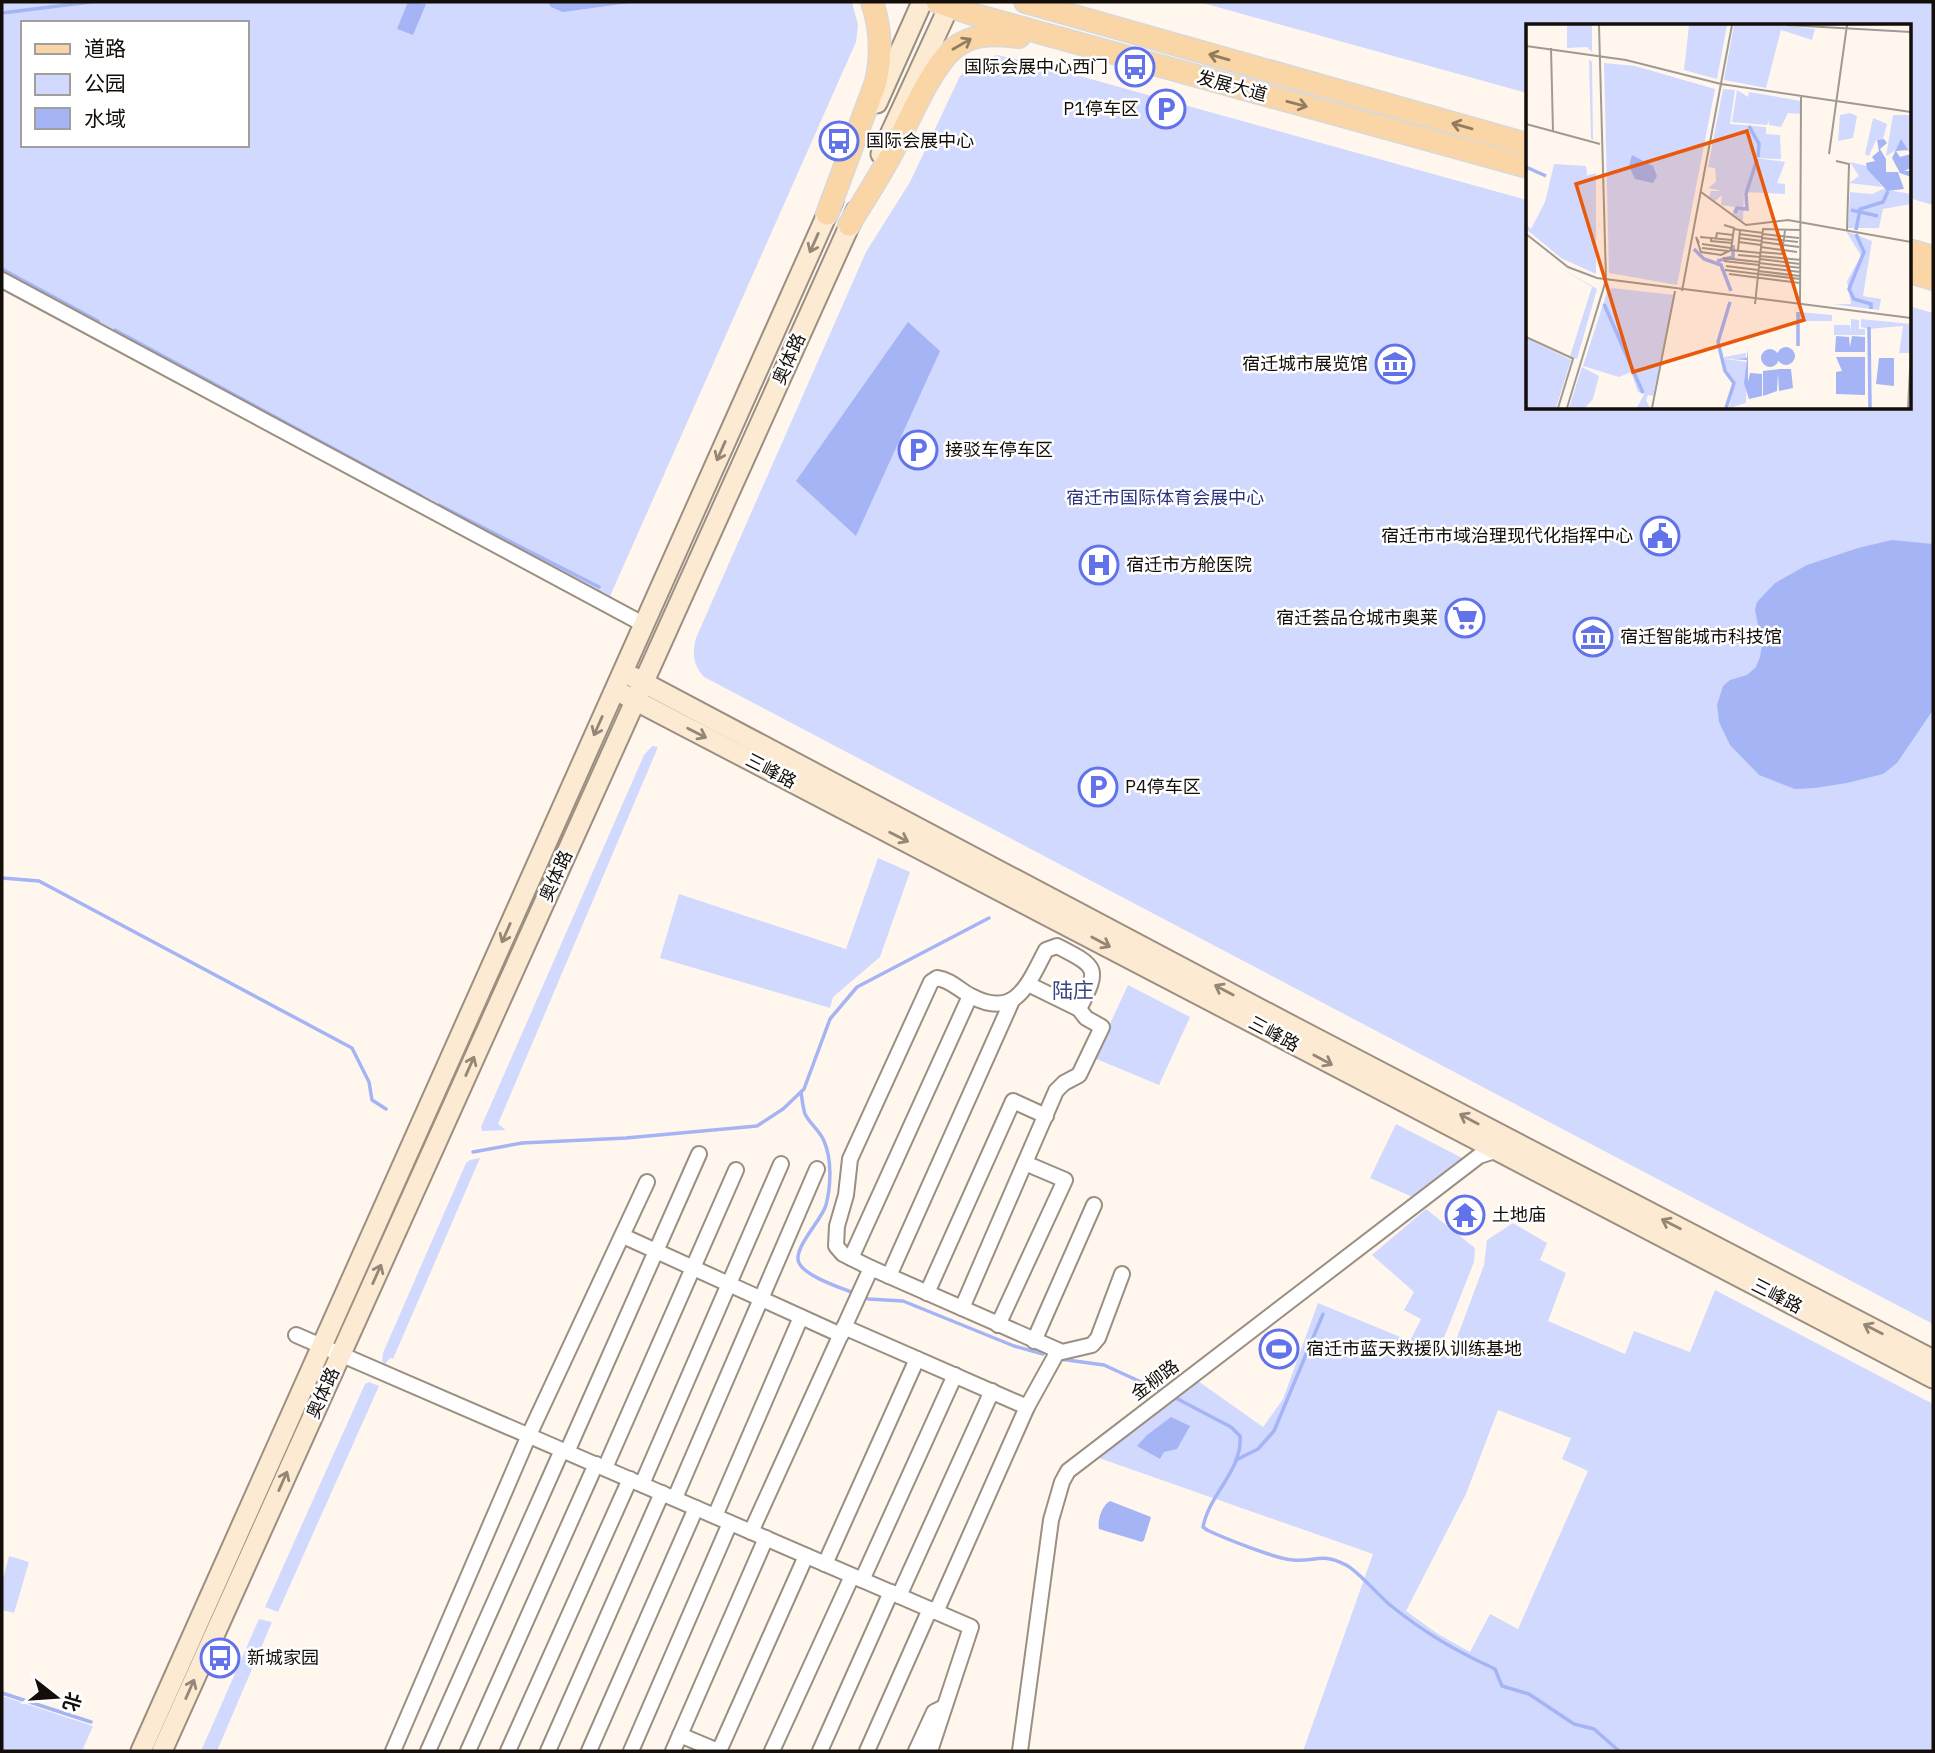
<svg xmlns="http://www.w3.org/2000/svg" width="1935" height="1753" font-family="'IBM Plex Sans','Noto Sans SC',sans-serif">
	<rect width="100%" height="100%" fill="#fff7ee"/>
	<g fill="#d1dafe" fill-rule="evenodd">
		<path d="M 2,2 L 852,2 L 858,25 L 856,42 L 607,603 L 2,278 ZM 23,23 L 247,23 L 247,145 L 23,145 Z"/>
		<path d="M 1199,2 L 1933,2 L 1933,205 L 1909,198 L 1909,26 L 1527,26 L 1527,93 Z"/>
		<path d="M 997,55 L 1029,62 L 1527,200 L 1527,408 L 1909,408 L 1909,306 L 1933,313 L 1933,1324 L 704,677 C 693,665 692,653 696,638 L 866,252 L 910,182 L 960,76 L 970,66 Z"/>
		<path d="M 652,746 L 658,747 L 498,1124 L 506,1130 L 482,1131 L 481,1127 L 644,755 Z"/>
		<path d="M 878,858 L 910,872 L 880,957 L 833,997 L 830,1008 L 660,958 L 679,894 L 846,949 Z"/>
		<path d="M 1128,985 L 1190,1017 L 1159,1085 L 1094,1058 Z"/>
		<path d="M 1396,1124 L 1468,1161 L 1417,1199 L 1370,1178 Z"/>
		<path d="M 480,1158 L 393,1359 L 390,1358 L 385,1364 L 382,1361 L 383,1353 L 466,1163 L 470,1160 Z"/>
		<path d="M 1426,1209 L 1475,1248 L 1474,1262 L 1440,1348 L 1451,1354 L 1484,1265 L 1487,1240 L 1513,1223 L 1547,1243 L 1540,1260 L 1566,1273 L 1548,1321 L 1625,1354 L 1634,1331 L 1690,1352 L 1715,1290 L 1933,1404 L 1933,1751 L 1303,1751 L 1373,1554 L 1096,1457 L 1198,1381 L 1263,1427 L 1283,1399 L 1318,1303 L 1410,1341 L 1421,1319 L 1404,1310 L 1414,1292 L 1372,1255 ZM 1498,1410 L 1571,1438 L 1562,1459 L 1588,1471 L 1518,1629 L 1490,1614 L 1470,1652 L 1438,1634 L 1406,1611 L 1466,1494 Z"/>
		<path d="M 369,1382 L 379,1386 L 278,1612 L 265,1607 L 365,1384 Z"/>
		<path d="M 9,1556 L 29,1562 L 14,1613 L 2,1610 L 2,1583 Z"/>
		<path d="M 259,1619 L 272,1622 L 217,1751 L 201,1751 Z"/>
		<path d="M 2,1696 L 93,1726 L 82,1751 L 2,1751 Z"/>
	</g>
	<g fill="#a4b4f5">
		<path d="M 408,2 L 426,4 L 413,35 L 397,29 Z"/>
		<path d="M 548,2 L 636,2 L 563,12 L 551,7 Z"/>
		<path d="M 908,322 L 940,351 L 856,536 L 796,481 Z"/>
		<path d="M 1892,540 L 1933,544 L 1933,710 L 1897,763 L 1883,774 L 1847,783 L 1815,788 L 1795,789 L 1759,775 L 1730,745 L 1719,722 L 1717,705 L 1723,686 L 1730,680 L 1747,675 L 1756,667 L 1760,657 L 1762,645 L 1755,610 L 1757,602 L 1775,583 L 1807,565 L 1858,548 Z"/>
		<path d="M 1171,1417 L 1190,1426 L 1177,1449 L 1164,1452 L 1160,1459 L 1137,1446 L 1147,1435 Z"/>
		<path d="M 1110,1501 L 1151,1517 L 1144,1540 L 1142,1542 L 1099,1529 C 1097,1520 1102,1505 1110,1501 Z"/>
	</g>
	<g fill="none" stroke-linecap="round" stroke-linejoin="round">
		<g stroke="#a4b4f5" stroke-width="3.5">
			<path d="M 2,13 L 90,2"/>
			<path d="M 2,269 L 98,321"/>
			<path d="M 115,330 L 421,496"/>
			<path d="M 439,505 L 599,587"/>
			<path d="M 2,878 L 39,881 L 352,1048 L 369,1082 L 372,1100 L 386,1109"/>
			<path d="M 801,1092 C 802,1099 803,1108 805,1114 C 810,1124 820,1131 824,1141 C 832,1159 831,1186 826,1205 C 822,1220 792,1249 799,1263 C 806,1277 842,1288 856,1294"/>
			<path d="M 473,1152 L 522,1143 L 626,1138 L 757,1126 L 783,1109 L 804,1089 L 830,1019 L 857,987 L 989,918"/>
			<path d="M 863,1297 L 868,1299 L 903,1301 L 1014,1346 L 1043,1354"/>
			<path d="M 1060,1359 L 1104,1365 L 1165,1393"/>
			<path d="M 1172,1396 L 1231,1427 L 1240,1436 C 1243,1470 1209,1494 1203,1527 L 1207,1530 C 1224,1538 1276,1559 1293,1560 C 1315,1562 1322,1552 1346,1565 C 1358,1571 1377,1594 1390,1605 C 1425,1633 1454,1650 1495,1669 L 1502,1686 L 1529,1694 L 1574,1724 L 1594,1729 L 1619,1751"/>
			<path d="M 1236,1460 L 1258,1449 L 1274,1431 L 1323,1314"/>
			<path d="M 2,1693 L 91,1722"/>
		</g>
		<defs>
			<g id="street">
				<path d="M 2,280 L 643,624"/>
				<path d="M 623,1236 L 841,1335"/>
				<path d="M 851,1258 L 970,996"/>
				<path d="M 871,1268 L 843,1254 L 836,1246 L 837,1226 L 846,1195 L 850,1159 L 931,982 L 937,978 C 951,980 959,990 971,996 C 1016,1020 1028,984 1046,950 L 1057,946 C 1098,967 1100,968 1079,1009 L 1028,984"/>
				<path d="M 889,1276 L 1011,1003"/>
				<path d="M 927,1293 L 1013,1101 L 1046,1116"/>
				<path d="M 962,1308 L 1056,1091 L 1064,1083 L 1079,1075 L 1102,1027 L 1086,1018 L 1079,1009"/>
				<path d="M 998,1325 L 1065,1180 L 1025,1163"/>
				<path d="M 844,1327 L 1027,1407 L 1058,1351"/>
				<path d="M 296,1335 L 971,1627 L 930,1751"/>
				<path d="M 1034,1341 L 1094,1205"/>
				<path d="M 567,1452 L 699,1154"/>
				<path d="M 605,1468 L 736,1170"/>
				<path d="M 642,1484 L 781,1164"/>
				<path d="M 675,1498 L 817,1169"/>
				<path d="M 715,1516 L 801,1317"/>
				<path d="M 751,1532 L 871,1268 L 1062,1352 L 1092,1345 L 1098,1338 L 1122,1274"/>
				<path d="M 825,1564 L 917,1359"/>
				<path d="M 862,1580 L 955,1375"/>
				<path d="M 899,1596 L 992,1391"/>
				<path d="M 936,1612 L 1027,1407"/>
				<path d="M 393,1751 L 529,1435 L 647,1182"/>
				<path d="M 428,1751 L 562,1450"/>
				<path d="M 468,1751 L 596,1464"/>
				<path d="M 508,1751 L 630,1479"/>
				<path d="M 548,1751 L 662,1493"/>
				<path d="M 589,1751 L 696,1508"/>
				<path d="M 631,1751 L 730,1523"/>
				<path d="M 673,1751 L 680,1735"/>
				<path d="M 718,1751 L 680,1735 L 766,1538"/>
				<path d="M 719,1751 L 806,1556"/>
				<path d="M 772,1751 L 852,1576"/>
				<path d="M 820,1751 L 891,1592"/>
				<path d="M 867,1751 L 930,1609"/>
				<path d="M 916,1751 L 934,1712 L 944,1707"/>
				<path d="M 1020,1751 L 1051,1520 L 1062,1482 L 1068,1471 L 1479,1156 L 1495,1151"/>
			</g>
			<g id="secondary">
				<path d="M 877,103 L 922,2"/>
				<path d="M 881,154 L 951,2"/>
				<path d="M 633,677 L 1292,1026 L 1933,1360"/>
				<path d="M 625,695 L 1933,1378"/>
				<path d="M 141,1751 L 833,201"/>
				<path d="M 162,1751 L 856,211"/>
			</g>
			<g id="primary">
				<path d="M 937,2 L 972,14 L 1527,167"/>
				<path d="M 1025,2 L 1527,144"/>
				<path d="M 827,214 L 876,82 C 882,54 881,28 872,2"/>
				<path d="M 849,225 C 864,200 880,176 893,151 C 908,123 930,69 953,49 C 972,33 995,34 1019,37"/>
				<path d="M 1909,250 L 1933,257"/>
				<path d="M 1909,272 L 1933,279"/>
			</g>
		</defs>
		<use href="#street" stroke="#9b8f82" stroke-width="18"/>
		<use href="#secondary" stroke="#9b8f82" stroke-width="23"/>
		<use href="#primary" stroke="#d9d8d8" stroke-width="24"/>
		<use href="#street" stroke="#fff" stroke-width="14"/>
		<use href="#secondary" stroke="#fdead3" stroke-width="19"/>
		<use href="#primary" stroke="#fad6a7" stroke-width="21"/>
	</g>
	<defs><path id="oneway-shaft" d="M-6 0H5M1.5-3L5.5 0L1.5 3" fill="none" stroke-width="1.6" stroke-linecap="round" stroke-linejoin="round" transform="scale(1.75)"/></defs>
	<g stroke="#927c60">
		<use href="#oneway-shaft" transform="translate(962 44) rotate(-30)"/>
		<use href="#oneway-shaft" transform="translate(1219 57) rotate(-164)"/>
		<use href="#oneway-shaft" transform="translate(1297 104) rotate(15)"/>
		<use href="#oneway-shaft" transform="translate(1462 126) rotate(-164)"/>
	</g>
	<g stroke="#948778">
		<use href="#oneway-shaft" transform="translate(814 243) rotate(114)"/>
		<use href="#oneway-shaft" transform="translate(721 451) rotate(114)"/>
		<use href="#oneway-shaft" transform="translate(598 726) rotate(114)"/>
		<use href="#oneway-shaft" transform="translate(697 733) rotate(27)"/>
		<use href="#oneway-shaft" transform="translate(899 837) rotate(27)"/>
		<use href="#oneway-shaft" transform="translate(506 933) rotate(114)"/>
		<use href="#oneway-shaft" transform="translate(1101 942) rotate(28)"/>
		<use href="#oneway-shaft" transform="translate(1224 990) rotate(-152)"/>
		<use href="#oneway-shaft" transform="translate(1323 1060) rotate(28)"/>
		<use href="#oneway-shaft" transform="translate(470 1066) rotate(-66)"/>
		<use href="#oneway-shaft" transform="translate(1469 1119) rotate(-152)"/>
		<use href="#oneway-shaft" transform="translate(1671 1224) rotate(-153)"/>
		<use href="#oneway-shaft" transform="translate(377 1274) rotate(-66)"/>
		<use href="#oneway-shaft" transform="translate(1873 1329) rotate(-153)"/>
		<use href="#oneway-shaft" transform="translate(283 1481) rotate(-66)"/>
		<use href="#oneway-shaft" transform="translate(190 1689) rotate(-66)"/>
	</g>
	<defs>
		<symbol id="bus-ring" viewBox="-11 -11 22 22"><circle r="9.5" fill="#fff" stroke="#6172ea" stroke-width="1.5"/><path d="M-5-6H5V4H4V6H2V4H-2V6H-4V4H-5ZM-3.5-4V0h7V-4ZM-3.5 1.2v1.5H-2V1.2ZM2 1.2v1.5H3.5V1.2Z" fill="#6172ea"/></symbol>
		<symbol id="parking-ring" viewBox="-11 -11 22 22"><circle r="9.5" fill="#fff" stroke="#6172ea" stroke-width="1.5"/><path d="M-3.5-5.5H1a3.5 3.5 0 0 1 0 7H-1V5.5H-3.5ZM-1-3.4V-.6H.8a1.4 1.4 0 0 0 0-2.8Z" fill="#6172ea"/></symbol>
		<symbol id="museum-ring" viewBox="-11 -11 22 22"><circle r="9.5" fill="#fff" stroke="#6172ea" stroke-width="1.5"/><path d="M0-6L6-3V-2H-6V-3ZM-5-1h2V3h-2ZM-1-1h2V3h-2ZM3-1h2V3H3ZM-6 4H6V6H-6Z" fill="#6172ea"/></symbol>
		<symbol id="civic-ring" viewBox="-11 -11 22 22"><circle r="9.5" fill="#fff" stroke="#6172ea" stroke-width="1.5"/><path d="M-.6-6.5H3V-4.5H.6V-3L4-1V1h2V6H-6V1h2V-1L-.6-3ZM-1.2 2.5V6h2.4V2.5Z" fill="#6172ea"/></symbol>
		<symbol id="hospital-ring" viewBox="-11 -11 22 22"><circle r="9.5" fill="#fff" stroke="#6172ea" stroke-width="1.5"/><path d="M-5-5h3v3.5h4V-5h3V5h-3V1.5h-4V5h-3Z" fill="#6172ea"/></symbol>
		<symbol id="supermarket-ring" viewBox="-11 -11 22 22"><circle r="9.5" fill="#fff" stroke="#6172ea" stroke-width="1.5"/><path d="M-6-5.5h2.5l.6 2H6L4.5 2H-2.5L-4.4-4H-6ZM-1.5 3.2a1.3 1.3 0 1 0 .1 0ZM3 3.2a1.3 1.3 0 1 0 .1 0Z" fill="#6172ea"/></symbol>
		<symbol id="temple-ring" viewBox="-11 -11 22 22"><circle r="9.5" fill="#fff" stroke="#6172ea" stroke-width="1.5"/><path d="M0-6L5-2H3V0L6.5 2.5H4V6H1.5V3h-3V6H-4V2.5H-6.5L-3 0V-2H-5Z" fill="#6172ea"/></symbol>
		<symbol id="stadium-ring" viewBox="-11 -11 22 22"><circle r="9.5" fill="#fff" stroke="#6172ea" stroke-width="1.5"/><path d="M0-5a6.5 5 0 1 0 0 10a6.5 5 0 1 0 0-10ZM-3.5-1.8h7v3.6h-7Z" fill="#6172ea"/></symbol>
	</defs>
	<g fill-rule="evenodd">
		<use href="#bus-ring" x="1113" y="45" width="44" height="44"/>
		<use href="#parking-ring" x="1144" y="87" width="44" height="44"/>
		<use href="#bus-ring" x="817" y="119" width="44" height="44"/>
		<use href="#museum-ring" x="1373" y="342" width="44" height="44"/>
		<use href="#parking-ring" x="896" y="428" width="44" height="44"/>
		<use href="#civic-ring" x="1638" y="514" width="44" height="44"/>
		<use href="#hospital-ring" x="1077" y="543" width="44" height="44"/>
		<use href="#supermarket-ring" x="1443" y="596" width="44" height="44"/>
		<use href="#museum-ring" x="1571" y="615" width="44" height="44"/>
		<use href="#parking-ring" x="1076" y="765" width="44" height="44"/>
		<use href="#temple-ring" x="1443" y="1193" width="44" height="44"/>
		<use href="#stadium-ring" x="1257" y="1327" width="44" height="44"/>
		<use href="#bus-ring" x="198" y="1636" width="44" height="44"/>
	</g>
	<g text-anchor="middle" stroke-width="5" stroke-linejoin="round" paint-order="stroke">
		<g font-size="18" fill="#130e09" stroke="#fff" text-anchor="start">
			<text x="1108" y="73" text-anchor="end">国际会展中心西门</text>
			<text x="1139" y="115" text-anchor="end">P1停车区</text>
			<text x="866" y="147">国际会展中心</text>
			<text x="1368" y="370" text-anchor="end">宿迁城市展览馆</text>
			<text x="945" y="456">接驳车停车区</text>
			<text x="1633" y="542" text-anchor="end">宿迁市市域治理现代化指挥中心</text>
			<text x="1126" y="571">宿迁市方舱医院</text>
			<text x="1438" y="624" text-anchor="end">宿迁荟品仓城市奥莱</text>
			<text x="1620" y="643">宿迁智能城市科技馆</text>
			<text x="1125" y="793">P4停车区</text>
			<text x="1492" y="1221">土地庙</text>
			<text x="1306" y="1355">宿迁市蓝天救援队训练基地</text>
			<text x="247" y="1664">新城家园</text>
		</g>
		<g font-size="18" fill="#130e09" stroke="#fff">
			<text transform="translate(1232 86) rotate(15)" y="6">发展大道</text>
			<text transform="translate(789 359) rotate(-66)" y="6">奥体路</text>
			<text transform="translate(771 771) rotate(27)" y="6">三峰路</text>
			<text transform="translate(556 876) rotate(-66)" y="6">奥体路</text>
			<text transform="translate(1274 1034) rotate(28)" y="6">三峰路</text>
			<text transform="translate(1777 1296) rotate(27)" y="6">三峰路</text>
			<text transform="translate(1155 1380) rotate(-37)" y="6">金柳路</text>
			<text transform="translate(323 1393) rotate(-66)" y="6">奥体路</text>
		</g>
		<g font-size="18" fill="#2b337d" stroke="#fff">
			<text x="1165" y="504">宿迁市国际体育会展中心</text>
		</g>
		<g font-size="21" fill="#3a4580" stroke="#fff">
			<text x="1073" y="998">陆庄</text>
		</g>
	</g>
	<g transform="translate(1526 24)">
		<rect width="385" height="385" fill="#fff7ee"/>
		<path d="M 41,1 L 66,1 L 66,28 L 61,23 L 41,24 ZM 163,1 L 201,1 L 191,55 L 158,46 ZM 208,1 L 256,1 L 289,5 L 286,16 L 255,6 L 240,64 L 198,56 ZM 63,35 L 66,38 L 67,116 L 65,115 ZM 78,39 L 109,42 L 189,65 L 151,261 L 83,249 ZM 197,65 L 209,66 L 204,100 L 240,103 L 240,110 L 254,111 L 255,135 L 229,134 L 259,138 L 251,159 L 259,160 L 259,170 L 218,168 L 217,198 L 206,190 L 209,183 L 195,181 L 196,171 L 189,177 L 183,173 L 185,167 L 196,167 L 182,164 L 190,158 L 189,144 L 182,143 ZM 211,66 L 222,73 L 223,68 L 275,77 L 275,90 L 262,89 L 255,103 L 243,101 L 243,97 L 241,101 L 206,98 ZM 324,89 L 331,92 L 327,114 L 312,117 L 314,91 ZM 367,91 L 385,91 L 385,128 L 374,124 L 360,132 ZM 347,94 L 361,100 L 357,115 L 350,116 L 343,132 L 339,130 ZM 324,138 L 341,142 L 356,163 L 323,159 L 333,152 ZM 28,140 L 60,142 L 61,151 L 55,153 L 70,149 L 70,250 L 35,234 L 0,205 L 0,200 L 5,205 L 19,178 ZM 357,165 L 385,170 L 385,180 L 357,185 L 353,204 L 322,204 L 324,168 L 346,170 ZM 320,207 L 346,217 L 337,272 L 355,275 L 353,286 L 306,280 L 325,280 L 321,257 L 335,232 ZM 26,239 L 71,265 L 51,335 L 44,332 L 66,263 ZM 86,264 L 148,271 L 127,372 L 122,371 L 120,376 L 124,384 L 111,384 L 118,370 L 112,368 L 105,348 L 93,353 L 57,342 L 81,268 ZM 273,288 L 306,291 L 306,297 L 273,297 ZM 325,295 L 333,296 L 333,305 L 339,305 L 339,311 L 308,311 L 308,301 L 324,301 L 325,308 ZM 335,295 L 385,300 L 384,329 L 373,329 L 377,302 L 342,305 L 335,303 ZM 0,314 L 45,336 L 30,384 L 0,384 ZM 220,329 L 220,334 L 200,335 L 221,338 L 220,379 L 203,384 L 208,359 L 200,348 L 198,333 ZM 56,343 L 73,352 L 67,375 L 59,384 L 43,384 Z" fill="#d1dafe"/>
		<path d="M 358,115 L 361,119 L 354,125 L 360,135 L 360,148 L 372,148 L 378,165 L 361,167 L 341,145 L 340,139 L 349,137 L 346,133 L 353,127 L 351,116 ZM 375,115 L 382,126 L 370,127 L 374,133 L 385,130 L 385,144 L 378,147 L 385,147 L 385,153 L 374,149 L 366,134 ZM 106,131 L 127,142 L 131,152 L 127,159 L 109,155 L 103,142 ZM 310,312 L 323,313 L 324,323 L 326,312 L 339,313 L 339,328 L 309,328 ZM251 332a9 9 0 1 1 18 0a9 9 0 1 1-18 0ZM 222,324 L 222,358 L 224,349 L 236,350 L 236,372 L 223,375 L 218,359 L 221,336 L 205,335 L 221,334 ZM235 334a9 9 0 1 1 18 0a9 9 0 1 1-18 0ZM 310,333 L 339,333 L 339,371 L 310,370 L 310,348 L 316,347 ZM 353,334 L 368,334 L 368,362 L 350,360 ZM 254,345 L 265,345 L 267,364 L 253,367 L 252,349 L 251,367 L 237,372 L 237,347 Z" fill="#a4b4f5"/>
		<path fill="none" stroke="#a4b4f5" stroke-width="3.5" d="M 223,102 L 233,120 L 232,133M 0,143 L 20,152M 325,186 L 352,192M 209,189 L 211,184 L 221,185 L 220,170 L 231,135M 330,206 L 334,185 L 357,178 L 362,167M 330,210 L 338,228 L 323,265 L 328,275 L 345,280 L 345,285M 168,225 L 178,235 L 195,241 L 205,267M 191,237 L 207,233 L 207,221M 78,280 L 117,369M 343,303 L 344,384M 272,322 L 272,288M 200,384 L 208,359 L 199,347 L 192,318 L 204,278"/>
		<path fill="none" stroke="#a19a92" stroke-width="2" d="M 261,1 L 385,8M 0,22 L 100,36 L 195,60 L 385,88M 25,24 L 27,107M 0,100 L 74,120M 303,130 L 321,1M 310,137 L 323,140 L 321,206M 175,168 L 220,201 L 262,196 L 385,218M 198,201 L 208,204 L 205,226 L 234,229M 208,205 L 214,206 L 212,226M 214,206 L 237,209M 0,210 L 42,243 L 71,254 L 385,294M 213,210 L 236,213M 237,210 L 273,214M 174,213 L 206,216M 185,213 L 185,217 L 206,219M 190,214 L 191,209 L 207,211M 213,214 L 236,217M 236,214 L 272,218M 213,218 L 235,221M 236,218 L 273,223M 173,219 L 170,213 L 175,228 L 195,231 L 205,226M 176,220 L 205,224M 235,223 L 271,228M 176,224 L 202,227M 234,228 L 256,230 L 259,206M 212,231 L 234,233M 234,232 L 275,236M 197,234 L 233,238M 234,235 L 274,240M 198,237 L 233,241M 233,239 L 275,244M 200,242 L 232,246M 233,243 L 274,248M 199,246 L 232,250M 232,247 L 274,252M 203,250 L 274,259M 232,250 L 274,255M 156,267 L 206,1M 229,280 L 237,205 L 275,206M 274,281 L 275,73M 0,313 L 48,335M 32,384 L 47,335M 41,384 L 80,256 L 73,1M 126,384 L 149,267M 382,384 L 385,327"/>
		<path fill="#e8590c" fill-opacity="0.15" stroke="#e8590c" stroke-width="3.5" d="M 221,107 L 278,296 L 107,348 L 50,160 Z"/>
		<rect width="385" height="385" fill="none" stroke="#130e09" stroke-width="3.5"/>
	</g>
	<rect width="1935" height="1753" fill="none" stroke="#130e09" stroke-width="7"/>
	<rect x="21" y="21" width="228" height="126" fill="#ffffff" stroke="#a19f9d" stroke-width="2"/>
	<rect x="35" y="44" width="35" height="10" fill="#fad6a7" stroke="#a19f9d" stroke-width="2"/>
	<text x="84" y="56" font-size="21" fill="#130e09">道路</text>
	<rect x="35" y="74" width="35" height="21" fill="#d1dafe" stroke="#a19f9d" stroke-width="2"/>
	<text x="84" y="91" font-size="21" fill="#130e09">公园</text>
	<rect x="35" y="108" width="35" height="21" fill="#a4b4f5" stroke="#a19f9d" stroke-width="2"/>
	<text x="84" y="126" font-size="21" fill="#130e09">水域</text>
	<g transform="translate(56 1697) rotate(107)" stroke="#ffffff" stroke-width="5" paint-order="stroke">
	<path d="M0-5L12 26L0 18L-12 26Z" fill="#130e09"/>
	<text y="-10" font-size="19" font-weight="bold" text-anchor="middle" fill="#130e09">北</text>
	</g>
</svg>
